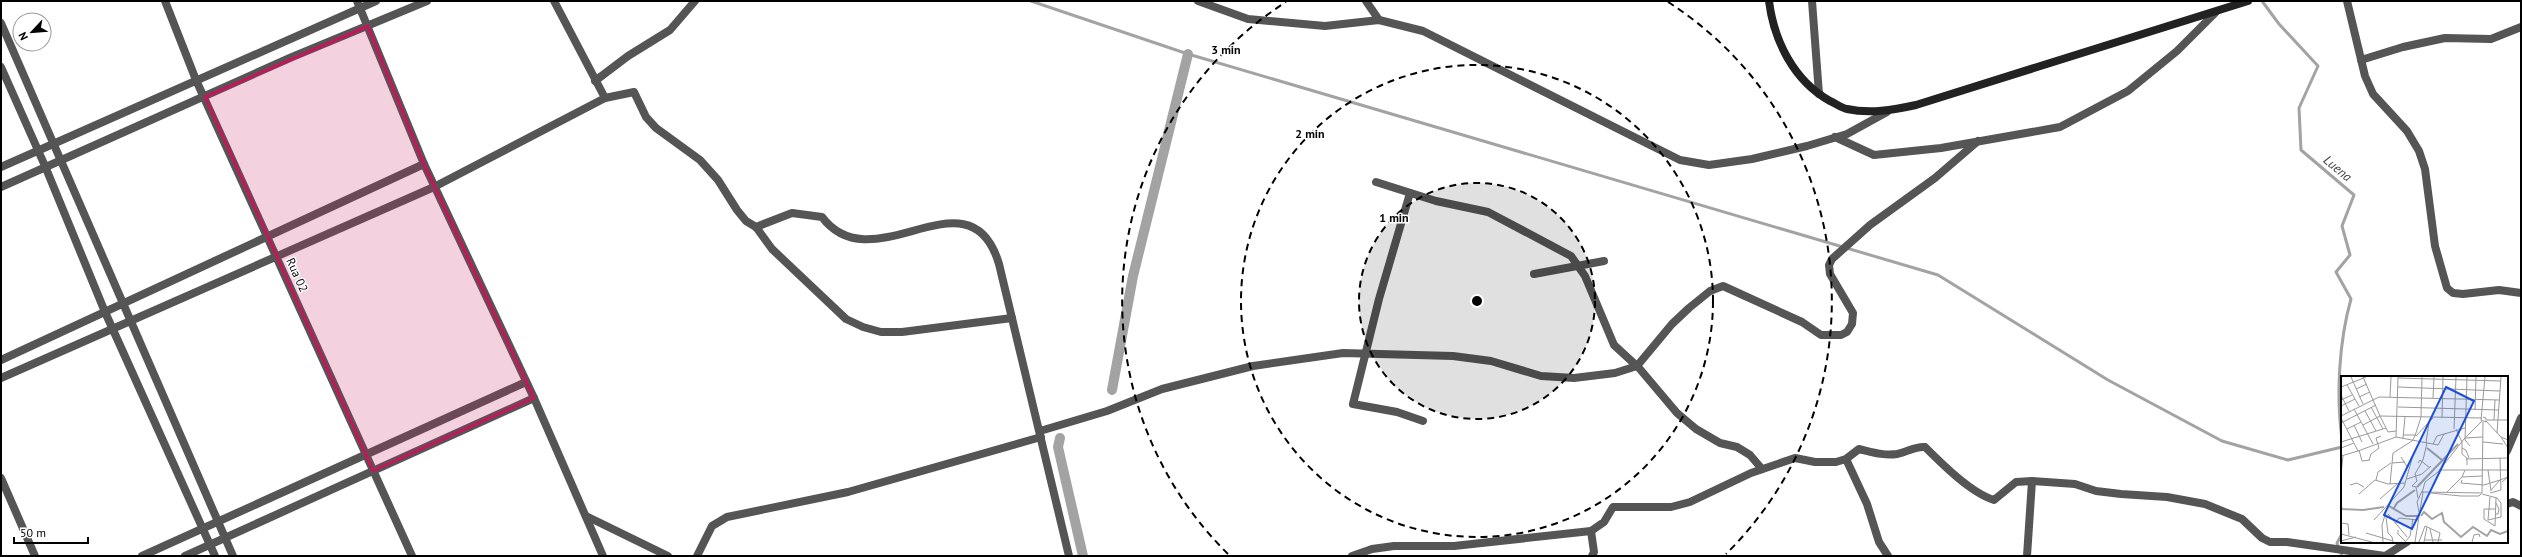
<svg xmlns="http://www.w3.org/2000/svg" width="2522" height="557" font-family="'PT Sans',sans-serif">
	<rect width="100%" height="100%" fill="#fff"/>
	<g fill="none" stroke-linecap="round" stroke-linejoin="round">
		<g stroke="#a3a3a3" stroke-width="3">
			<path d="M 1031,1 L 1188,54 L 1938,275 L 2108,380 L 2222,441 L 2288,460 L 2342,447"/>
			<path d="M 2262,1 L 2279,24 L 2318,66 L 2299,108 L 2301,150 L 2354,195 L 2342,226 L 2350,255 L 2336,272 L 2351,299 C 2339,341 2336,396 2342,439"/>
			<path d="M 2342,556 L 2337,543 L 2342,534"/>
		</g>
		<g stroke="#a3a3a3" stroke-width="10">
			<path d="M 1112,390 L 1133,276 L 1188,54"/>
			<path d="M 1060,438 L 1058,447 L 1083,556"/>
		</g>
		<g stroke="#555" stroke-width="8">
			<path d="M 165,1 L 196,80 L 412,556"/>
			<path d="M 554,1 L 605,98"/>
			<path d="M 1198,1 L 1248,19 L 1325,26 L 1379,20 L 1423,31 L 1680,160 L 1709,165 L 1752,159 L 1807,146 L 1847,134 L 1887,112"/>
			<path d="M 1366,1 L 1379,20"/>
			<path d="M 1812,1 L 1819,94"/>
			<path d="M 2347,1 L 2365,76 L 2373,94 L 2407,131 L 2419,151 L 2425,169 L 2435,246 L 2447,288 L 2453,293 L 2463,294 L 2499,290 L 2521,293"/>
			<path d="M 1,23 L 233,556"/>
			<path d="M 2361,60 L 2403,47 L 2445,38 L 2491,39 L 2521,27"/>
			<path d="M 1,67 L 45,166 L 105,312 L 215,556"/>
			<path d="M 595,81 L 628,56 L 670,30 L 695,1"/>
			<path d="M 1835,137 L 1874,155 L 1941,148 L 2060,127 L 2128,91 L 2177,51 L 2215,13"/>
			<path d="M 1,167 L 376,1"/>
			<path d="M 1376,182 L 1436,201 L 1488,212 L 1571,256 L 1585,276 L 1614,345 L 1639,368 L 1677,413 L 1696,429 L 1720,443 L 1737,447 L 1750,455 L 1762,469"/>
			<path d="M 1,187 L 292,57 L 427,1"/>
			<path d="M 1410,193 L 1379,299 L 1353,404 L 1397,412 L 1423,421"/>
			<path d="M 756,227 L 792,213 L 822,217 C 873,285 970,166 999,264 L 1069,556"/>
			<path d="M 1534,274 L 1604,261"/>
			<path d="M 1,360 L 424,164"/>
			<path d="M 1,378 L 434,187 L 605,98 L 634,92 L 646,117 L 656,128 L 700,160 L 718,180 L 737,210 L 746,221 L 756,227 L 772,249 L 846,319 L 863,327 L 881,332 L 902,332 L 1012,318"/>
			<path d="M 1040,431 L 1107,411 L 1162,389 L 1253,366 L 1343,353 L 1453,356 L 1491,361 L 1541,376 L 1574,378 L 1615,373 L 1637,366 L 1672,324 L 1689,308 L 1710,291 L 1723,286 L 1802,322 L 1821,335 L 1841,335 L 1847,332 L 1852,324 L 1853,313 L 1830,274 L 1829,265 L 1832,259 L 1870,225 L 1935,178 L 1978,141"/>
			<path d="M 2507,451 L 2521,418"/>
			<path d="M 1846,459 L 1867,504 L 1879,542 L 1888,556"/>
			<path d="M 1,478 L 35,556"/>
			<path d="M 2507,504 L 2513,502 L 2521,506"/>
			<path d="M 586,516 L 668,556"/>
			<path d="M 1591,531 L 1594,552 L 1592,556"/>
			<path d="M 142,556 L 526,382"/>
			<path d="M 185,556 L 534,398"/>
			<path d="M 697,556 L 712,526 L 727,517 L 848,492 L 1041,437"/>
			<path d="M 1352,556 L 1372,549 L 1394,546 L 1454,546 L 1591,531 L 1604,522 L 1613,507 L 1671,507 L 1690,502 L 1751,473 L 1795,458 L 1815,462 L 1836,462 L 1846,459 L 1859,449 C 1872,452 1884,456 1897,454 C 1908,452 1915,446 1925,447 C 1942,464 1971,493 1994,500 L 2016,482 L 2032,481 L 2075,484 L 2096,491 L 2121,494 L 2167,497 L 2205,504 L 2242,519 L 2262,538 L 2270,542 L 2287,542 L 2385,556"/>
			<path d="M 2027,556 L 2032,481"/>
			<path d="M 2385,556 L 2407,542"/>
		</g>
		<path stroke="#555" stroke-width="8" d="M 357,1 L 424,164 L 534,398 L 603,556"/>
		<path stroke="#222" stroke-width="8" d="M 1769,1 C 1774,41 1794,81 1830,101 C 1835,103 1841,108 1847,109 C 1870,114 1893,110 1916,105 L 2248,1"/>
	</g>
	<path fill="#c2185b" fill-opacity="0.2" stroke="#c2185b" stroke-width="3" stroke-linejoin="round" d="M 368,26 L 424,164 L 534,398 L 373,471 L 205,97 Z"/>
	<circle cx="1477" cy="301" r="118" fill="#000" fill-opacity=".12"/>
	<g fill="none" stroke="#000" stroke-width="2" stroke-dasharray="7 5">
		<circle cx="1477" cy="301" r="118"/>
		<circle cx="1477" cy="301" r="236"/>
		<path d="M1228 554A355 355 0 0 1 1286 2M1668 2A355 355 0 0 1 1726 554"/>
	</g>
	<g text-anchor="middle" stroke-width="3" stroke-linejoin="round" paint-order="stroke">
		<g font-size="12" fill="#000" stroke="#fff">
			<text transform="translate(297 275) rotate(66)" y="4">Rua 02</text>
		</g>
		<g font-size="13" font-style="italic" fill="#444" stroke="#fff">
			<text transform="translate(2338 168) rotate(40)" y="5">Luena</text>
		</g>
	</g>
	<g transform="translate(2341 376)">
		<rect width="167" height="167" fill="#fff"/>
		<path fill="none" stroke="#a3a3a3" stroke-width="2" d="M 86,72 L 101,84M 76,111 L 117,68M 48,130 L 65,140 L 77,140M 0,131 L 1,133 L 22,134 L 43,131M 53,132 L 56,127 L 74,114M 80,140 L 83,136 L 91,143 L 101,137 L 103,146 L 120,161 L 132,151 L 146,160 L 150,154 L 159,158 L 167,155"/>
		<path fill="none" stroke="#999" stroke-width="1" d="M 10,1 L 22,28M 22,1 L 39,40 L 141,42M 126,1 L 124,64 L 129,70M 57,2 L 160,5M 6,9 L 18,30M 0,11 L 25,1M 57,11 L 159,15M 15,13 L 26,8M 0,19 L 8,35M 18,21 L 29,16M 49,21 L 50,1M 92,22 L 93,1M 0,24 L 11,19M 0,30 L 14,23M 30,31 L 42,53M 57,31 L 158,34M 13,33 L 32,68M 134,34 L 135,1M 24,35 L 35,55M 0,40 L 38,21 L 159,24M 142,41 L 145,42 L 145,46 L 140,44 L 144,1M 0,42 L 17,75 L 55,61 L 97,69 L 103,58M 101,42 L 102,1M 146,44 L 167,44M 153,44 L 154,24M 145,45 L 160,61 L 167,64M 0,47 L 35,29M 13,49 L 21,66M 22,49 L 39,40 L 47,56 L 55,55M 6,53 L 20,46M 113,53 L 115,1M 115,53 L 121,66M 156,57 L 160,1M 62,59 L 75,59M 75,60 L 88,46M 55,61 L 57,1M 160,61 L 167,72M 62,62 L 64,41M 124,62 L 142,61M 0,66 L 45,52M 121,66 L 121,78 L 126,82 L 126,89M 142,66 L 162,68M 85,67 L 88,46 L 92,42M 92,68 L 96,60 L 124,52M 0,72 L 13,67M 121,72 L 125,74 L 128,82M 18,74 L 21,85 L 29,84M 0,80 L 17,75M 60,81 L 67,92M 125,83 L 167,82M 28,84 L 30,78 L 38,72 L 35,62 L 40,60M 51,87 L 64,86M 77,87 L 79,84 L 89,92M 98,94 L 167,94M 147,94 L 150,115M 0,98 L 2,80M 121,101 L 141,100M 66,103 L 81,98 L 90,90M 35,104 L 37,96 L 50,87M 121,104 L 120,107 L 143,109 L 159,104M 49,108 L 52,77 L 71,65 L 74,60 L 80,41 L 81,1M 9,109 L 16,107 L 23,111M 150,114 L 159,104 L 167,101 L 161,106M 106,116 L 121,101 L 124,94M 81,117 L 84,106 L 97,96 L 123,63 L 141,45M 90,117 L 120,120 L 138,120 L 140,118M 149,117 L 160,114 L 159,82M 18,118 L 34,104 L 47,108 L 64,107M 141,118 L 156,122 L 160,127 L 160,141 L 147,144M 77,122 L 75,111 L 71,110 L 76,105 L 74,98 L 82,84 L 86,67M 39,123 L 56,108M 154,133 L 143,133 L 143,143 L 154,150 L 155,122M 78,136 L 76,126 L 81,115M 47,138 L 66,161M 154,138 L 157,138 L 158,133 L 155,127M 45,141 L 47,157 L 51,161 L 52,166M 33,144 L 63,111 L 72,79M 147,144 L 149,121M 0,147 L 7,148 L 8,159M 54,148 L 58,142 L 77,144M 89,153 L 92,166M 57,154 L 57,158 L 64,165M 25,157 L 52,165M 0,158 L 31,166M 84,164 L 101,164M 0,165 L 15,161M 42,166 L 41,149 L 46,132M 64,166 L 69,160 L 72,143M 74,166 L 82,116 L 141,117 L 142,46M 78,166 L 84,150 L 99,157 L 97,166M 83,166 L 86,151M 131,166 L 133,159 L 138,158 L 139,161"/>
		<path fill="#1d4ed8" fill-opacity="0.15" stroke="#1d4ed8" stroke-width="2" d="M 105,11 L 133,25 L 71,153 L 43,139 Z"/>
		<rect width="167" height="167" fill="none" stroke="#000" stroke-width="2"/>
	</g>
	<circle cx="1477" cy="301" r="6" fill="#000" stroke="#fff" stroke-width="2"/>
	<g font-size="12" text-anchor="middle" font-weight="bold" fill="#000" stroke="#fff" stroke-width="3" stroke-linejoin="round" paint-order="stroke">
		<text x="1226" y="54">3 min</text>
		<text x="1310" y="138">2 min</text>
		<text x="1394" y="222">1 min</text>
	</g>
	<rect width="2522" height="557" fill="none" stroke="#000000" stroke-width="4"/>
	<g transform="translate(32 32) rotate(244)"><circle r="19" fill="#ffffff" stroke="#999999"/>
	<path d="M0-3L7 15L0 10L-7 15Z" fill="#000000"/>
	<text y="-6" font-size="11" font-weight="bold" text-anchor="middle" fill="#000000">N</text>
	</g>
	<path d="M14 537v6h74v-6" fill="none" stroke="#000000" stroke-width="2"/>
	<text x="20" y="537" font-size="12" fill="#000000" stroke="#ffffff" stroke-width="3" paint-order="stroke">50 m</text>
</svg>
